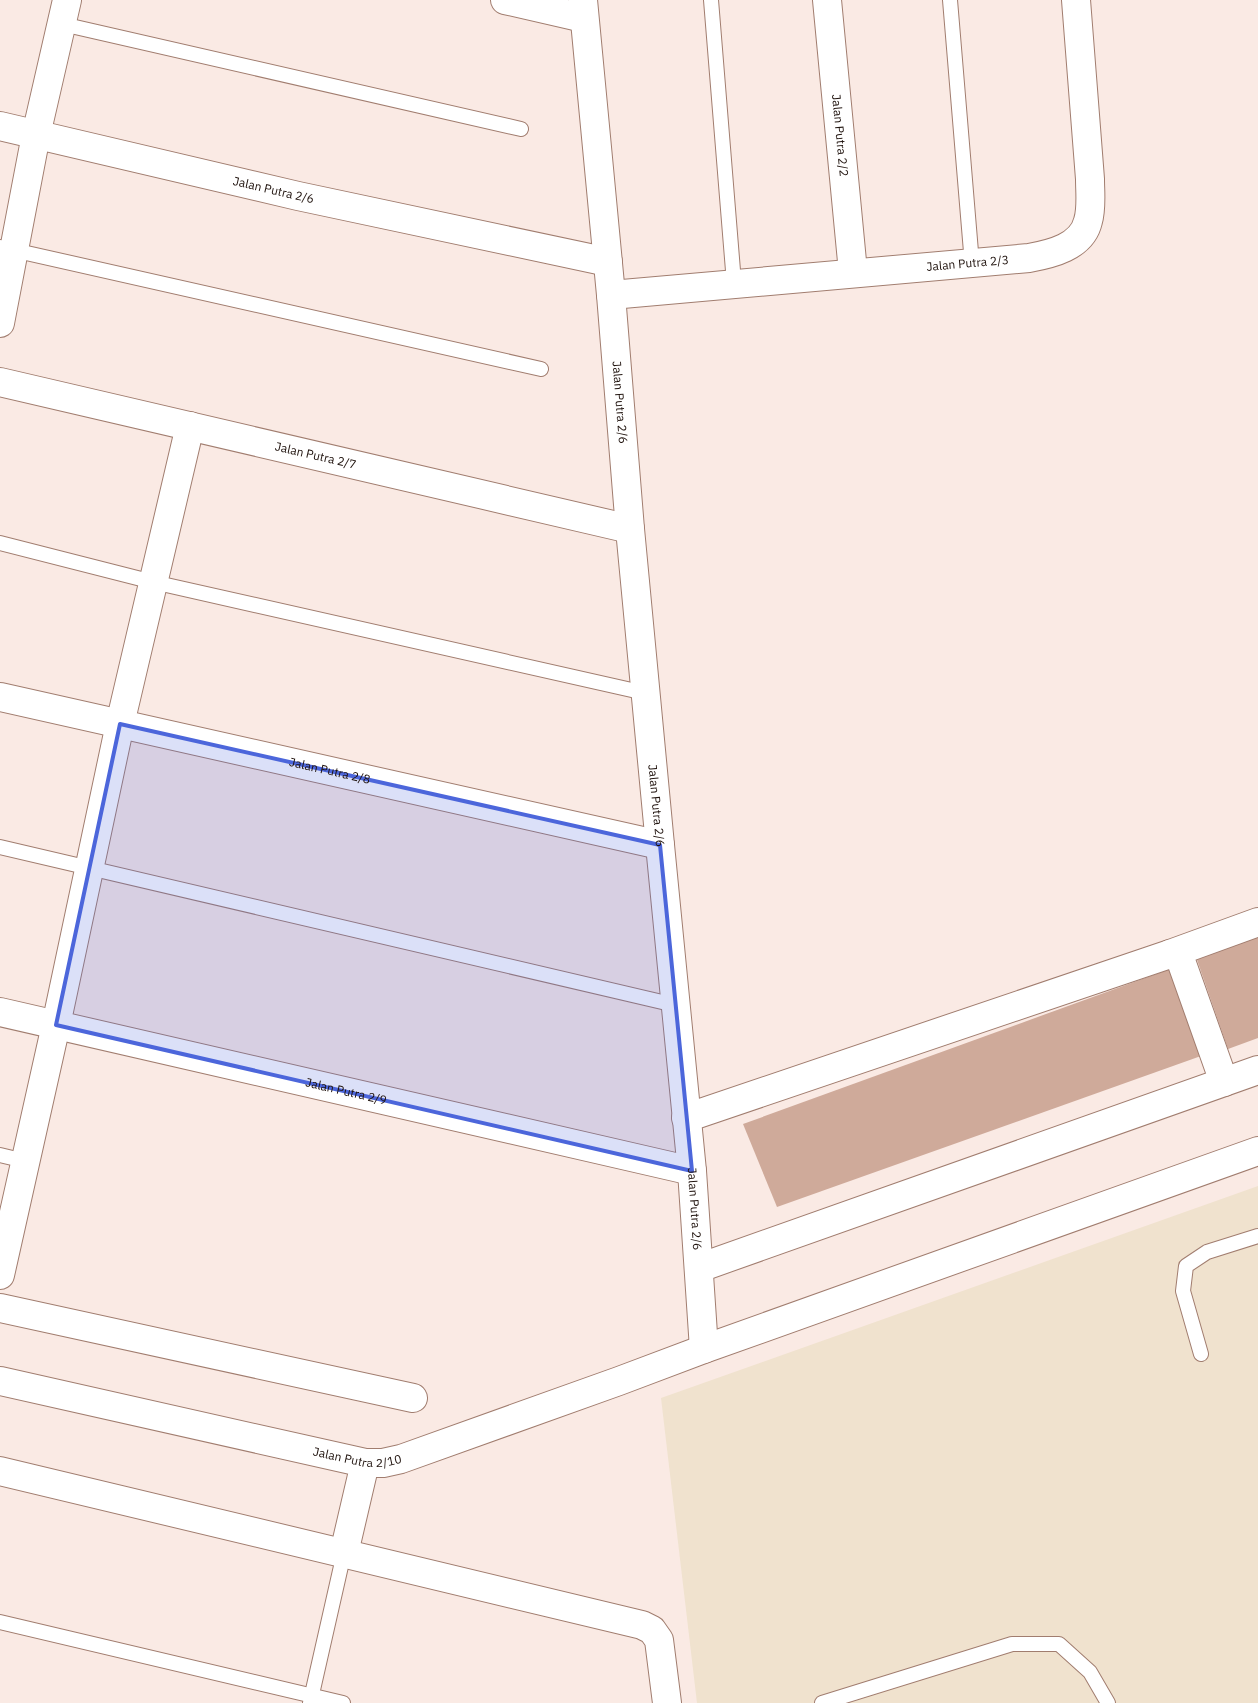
<svg xmlns="http://www.w3.org/2000/svg" width="1258" height="1703" font-family="'IBM Plex Sans',sans-serif">
	<rect width="100%" height="100%" fill="#faeae4"/>
	<path fill="#f0e2ce" d="M 1258,1186 L 1258,1703 L 697,1703 L 661,1398 Z"/>
	<g fill="#cfaa9a">
		<path d="M 1258,934 L 1258,1038 L 1228,1049 L 1196,957 Z"/>
		<path d="M 1170,969 L 1201,1056 L 777,1207 L 743,1124 Z"/>
	</g>
	<g fill="none" stroke-linecap="round" stroke-linejoin="round">
		<defs>
			<g id="lane">
				<path d="M 711,0 L 734,283"/>
				<path d="M 950,0 L 972,264"/>
				<path d="M 62,24 L 521,129"/>
				<path d="M 0,247 L 541,369"/>
				<path d="M 0,543 L 153,582 L 645,693"/>
				<path d="M 0,847 L 675,1005"/>
				<path d="M 0,1155 L 25,1161"/>
				<path d="M 1201,1354 L 1183,1291 L 1186,1266 L 1207,1252 L 1258,1236"/>
				<path d="M 0,1622 L 343,1703"/>
				<path d="M 310,1703 L 344,1553"/>
				<path d="M 822,1703 L 1012,1644 L 1059,1644 L 1090,1672 L 1108,1703"/>
			</g>
			<g id="street">
				<path d="M 505,0 L 584,18"/>
				<path id="s1" d="M 583,0 L 611,295 L 630,529 L 660,845 L 692,1171 L 704,1349"/>
				<path id="s2" d="M 827,0 L 853,272"/>
				<path id="s3" d="M 0,126 L 298,196 L 608,262"/>
				<path id="s4" d="M 611,295 L 1029,258 C 1051,254 1082,247 1088,221 C 1092,208 1090,193 1090,179 L 1076,0"/>
				<path d="M 0,323 L 36,135 L 67,0"/>
				<path id="s5" d="M 0,382 L 630,529"/>
				<path id="s6" d="M 0,697 L 660,845"/>
				<path d="M 1170,954 L 1258,922"/>
				<path id="s7" d="M 0,1012 L 692,1171"/>
				<path d="M 686,1118 L 1170,954 L 1180,958 L 1224,1082"/>
				<path d="M 699,1268 L 1258,1070"/>
				<path d="M 0,1275 L 56,1025 L 120,724 L 190,426"/>
				<path d="M 0,1308 L 413,1398"/>
				<path d="M 0,1471 L 642,1625 L 652,1630 L 659,1640 L 667,1703"/>
				<path d="M 344,1553 L 365,1463"/>
			</g>
			<g id="secondary">
				<path id="s8" d="M 0,1381 L 365,1463 L 383,1463 L 401,1459 L 619,1381 L 704,1349 L 1258,1151"/>
			</g>
		</defs>
		<use href="#lane" stroke="#a17d6f" stroke-width="16"/>
		<use href="#street" stroke="#a17d6f" stroke-width="30"/>
		<use href="#secondary" stroke="#a17d6f" stroke-width="30"/>
		<use href="#lane" stroke="#fff" stroke-width="14"/>
		<use href="#street" stroke="#fff" stroke-width="28"/>
		<use href="#secondary" stroke="#fff" stroke-width="28"/>
	</g>
	<path fill="#4c66db" fill-opacity="0.2" stroke="#4c66db" stroke-width="4" stroke-linejoin="round" d="M 120,724 L 660,845 L 692,1171 L 56,1025 Z"/>
	<g text-anchor="middle" stroke-width="4.5" stroke-linejoin="round" paint-order="stroke">
		<g font-size="12" fill="#1e110c" stroke="#fbfbfb">
			<text dy="4" stroke="none"><textPath href="#s2" startOffset="136">Jalan Putra 2/2</textPath></text>
			<text dy="4" stroke="none"><textPath href="#s3" startOffset="281">Jalan Putra 2/6</textPath></text>
			<text dy="4" stroke="none"><textPath href="#s4" startOffset="358">Jalan Putra 2/3</textPath></text>
			<text dy="4" stroke="none"><textPath href="#s1" startOffset="404">Jalan Putra 2/6</textPath></text>
			<text dy="4" stroke="none"><textPath href="#s5" startOffset="324">Jalan Putra 2/7</textPath></text>
			<text dy="4" stroke="none"><textPath href="#s6" startOffset="338">Jalan Putra 2/8</textPath></text>
			<text dy="4" stroke="none"><textPath href="#s1" startOffset="809">Jalan Putra 2/6</textPath></text>
			<text dy="4" stroke="none"><textPath href="#s7" startOffset="355">Jalan Putra 2/9</textPath></text>
			<text dy="4" stroke="none"><textPath href="#s1" startOffset="1214">Jalan Putra 2/6</textPath></text>
			<text dy="4" stroke="none"><textPath href="#s8" startOffset="366">Jalan Putra 2/10</textPath></text>
		</g>
	</g>
</svg>
